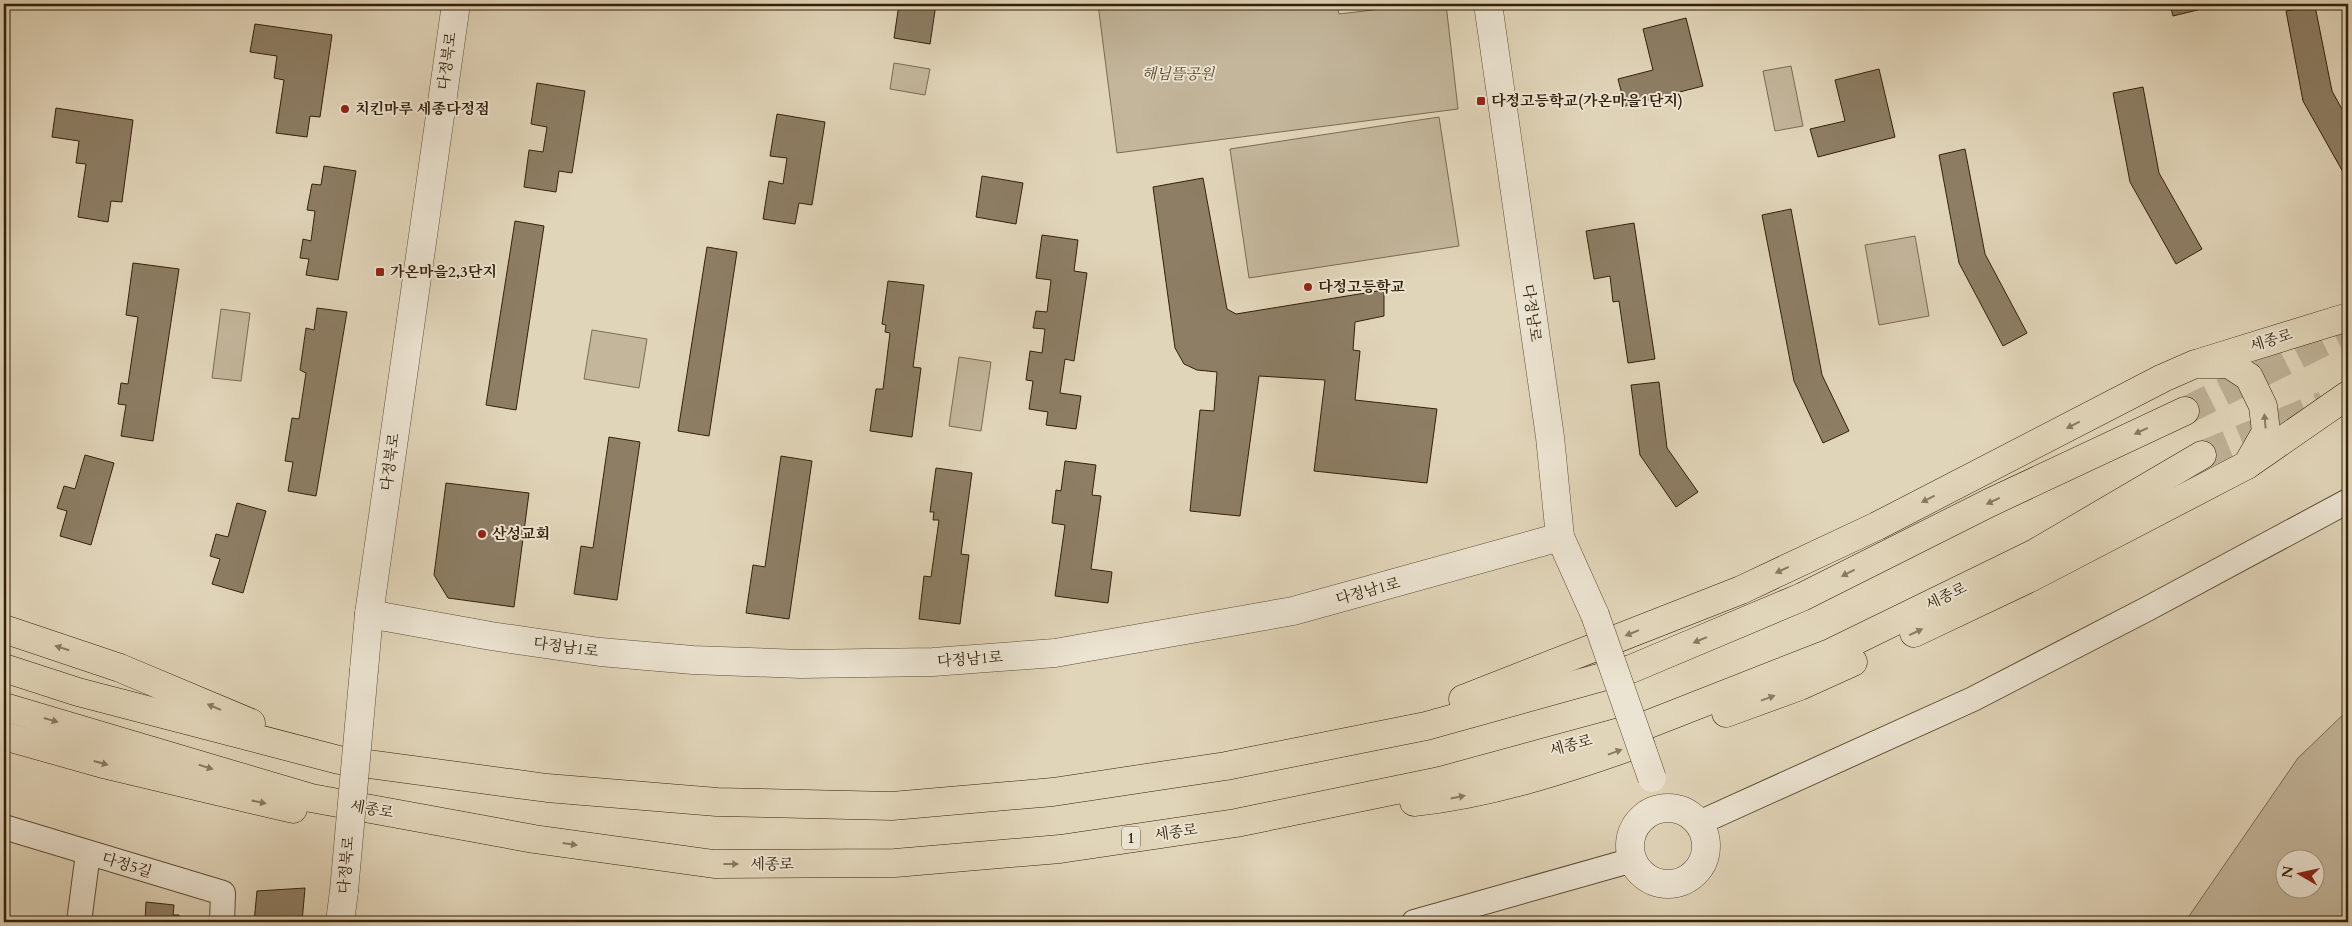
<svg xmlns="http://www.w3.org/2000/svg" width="2352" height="926" font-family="Cardo,'Noto Serif KR',serif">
	<rect width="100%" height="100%" fill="#e1d5b9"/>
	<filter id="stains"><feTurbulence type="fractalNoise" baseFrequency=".004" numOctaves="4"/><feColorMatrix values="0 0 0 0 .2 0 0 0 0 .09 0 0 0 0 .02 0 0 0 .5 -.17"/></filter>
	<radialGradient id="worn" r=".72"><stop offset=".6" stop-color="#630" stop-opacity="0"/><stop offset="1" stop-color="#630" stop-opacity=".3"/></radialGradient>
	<g fill="#c3b69b" stroke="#7b6b52" fill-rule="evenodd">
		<path d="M 1098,4 L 1337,4 L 1339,14 L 1423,4 L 1446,4 L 1458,109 L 1117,153 Z"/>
		<path d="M 894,63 L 930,69 L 925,95 L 890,89 Z"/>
		<path d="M 1791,66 L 1803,126 L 1775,131 L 1763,71 Z"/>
		<path d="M 1439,117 L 1459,246 L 1249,278 L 1230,149 Z"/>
		<path d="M 1915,236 L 1929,316 L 1879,325 L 1865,245 Z"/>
		<path d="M 221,309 L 250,313 L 241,381 L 212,378 Z"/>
		<path d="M 592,330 L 647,339 L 639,388 L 584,379 Z"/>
		<path d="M 959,357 L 991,362 L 981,431 L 949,426 Z"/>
		<path d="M 2348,710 L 2348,922 L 2185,922 L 2298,758 ZM 2284,858 L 2314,858 L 2314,888 L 2284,888 Z"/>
	</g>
	<g fill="#8d7e65" stroke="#332009">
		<path d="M 899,4 L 936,4 L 930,44 L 894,38 Z"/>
		<path d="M 2170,4 L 2222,4 L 2173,16 Z"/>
		<path d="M 2315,6 L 2332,91 L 2348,120 L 2348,181 L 2303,101 L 2286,11 Z"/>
		<path d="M 1686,18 L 1703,86 L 1625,106 L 1618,79 L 1653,70 L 1643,29 Z"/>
		<path d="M 255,24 L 332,35 L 320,117 L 310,116 L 307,137 L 276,133 L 284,80 L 274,78 L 277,56 L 250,52 Z"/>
		<path d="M 1879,69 L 1895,137 L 1818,157 L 1810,129 L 1845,121 L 1835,80 Z"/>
		<path d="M 537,83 L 585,91 L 572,173 L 559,171 L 556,192 L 524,187 L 529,150 L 543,152 L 547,127 L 531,124 Z"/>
		<path d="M 2143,87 L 2159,173 L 2202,249 L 2176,264 L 2130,182 L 2113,93 Z"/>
		<path d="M 56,108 L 133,120 L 122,202 L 111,201 L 108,222 L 78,217 L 86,164 L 76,163 L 79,141 L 52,137 Z"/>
		<path d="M 777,114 L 825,122 L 812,205 L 799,203 L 795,224 L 763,219 L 769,181 L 783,184 L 787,158 L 770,156 Z"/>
		<path d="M 1965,149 L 1985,254 L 2027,333 L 2003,346 L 1959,263 L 1939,155 Z"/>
		<path d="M 324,166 L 356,171 L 338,280 L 306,275 L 309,259 L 300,258 L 303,239 L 311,241 L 315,211 L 307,210 L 312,184 L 321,185 Z"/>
		<path d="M 982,176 L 1023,183 L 1016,224 L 976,217 Z"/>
		<path d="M 1203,178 L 1227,309 L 1236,314 L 1384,290 L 1384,316 L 1355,322 L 1353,350 L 1360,351 L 1355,400 L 1437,409 L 1427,483 L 1314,471 L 1325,380 L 1259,376 L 1240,516 L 1190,511 L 1200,410 L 1214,411 L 1217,372 L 1197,370 L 1184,364 L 1175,348 L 1153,187 Z"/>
		<path d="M 1791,209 L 1822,375 L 1849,431 L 1823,443 L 1794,381 L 1762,215 Z"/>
		<path d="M 515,221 L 544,226 L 516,410 L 486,405 Z"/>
		<path d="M 1634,223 L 1655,359 L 1628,363 L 1619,301 L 1613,302 L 1610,276 L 1594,279 L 1586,231 Z"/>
		<path d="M 1042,235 L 1078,240 L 1074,271 L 1087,273 L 1074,361 L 1065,359 L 1060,393 L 1081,396 L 1076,429 L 1046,425 L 1048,412 L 1029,409 L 1033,381 L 1026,380 L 1030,351 L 1042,353 L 1045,329 L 1033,328 L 1036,311 L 1047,312 L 1051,280 L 1036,278 Z"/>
		<path d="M 707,247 L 737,252 L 709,436 L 678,431 Z"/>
		<path d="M 133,263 L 179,269 L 153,441 L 121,436 L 126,405 L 118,404 L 121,383 L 128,384 L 138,317 L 126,315 Z"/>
		<path d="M 888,281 L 924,285 L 913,367 L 921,368 L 912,437 L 870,431 L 876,389 L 883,389 L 890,333 L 885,332 L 886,325 L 882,324 Z"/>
		<path d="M 317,308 L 347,312 L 316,496 L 288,491 L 293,462 L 285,461 L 292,418 L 299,419 L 306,373 L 300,370 L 306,328 L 314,330 Z"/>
		<path d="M 1659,382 L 1667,448 L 1698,492 L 1676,507 L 1640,455 L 1631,385 Z"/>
		<path d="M 609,437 L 640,442 L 617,600 L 574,594 L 581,546 L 593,548 Z"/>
		<path d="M 85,455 L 114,463 L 91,545 L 60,536 L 67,511 L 57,508 L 64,486 L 75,489 Z"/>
		<path d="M 781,456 L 812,461 L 789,619 L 746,613 L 753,565 L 765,567 Z"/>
		<path d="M 1065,461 L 1096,465 L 1092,495 L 1101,496 L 1091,569 L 1112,572 L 1108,603 L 1055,596 L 1065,525 L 1052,523 L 1056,490 L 1061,491 Z"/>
		<path d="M 936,468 L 972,473 L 961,554 L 969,555 L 960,624 L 919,619 L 924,576 L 931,577 L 939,520 L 933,520 L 934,512 L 930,512 Z"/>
		<path d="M 446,483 L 529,493 L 514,607 L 448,598 L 434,575 Z"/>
		<path d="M 237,503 L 266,511 L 243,593 L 212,584 L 220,559 L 210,556 L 216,534 L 228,537 Z"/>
		<path d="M 305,888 L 302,922 L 254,922 L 257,891 Z"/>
		<path d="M 146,902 L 174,905 L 173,915 L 179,915 L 178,922 L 145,922 Z"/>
	</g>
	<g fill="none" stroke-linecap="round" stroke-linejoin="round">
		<g stroke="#beb196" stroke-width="28" stroke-dasharray="28 14" stroke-linecap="butt">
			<path d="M 2185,411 L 2348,330"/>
			<path d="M 2202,455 L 2324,405"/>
		</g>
		<defs>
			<g id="minor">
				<path d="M 1699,823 L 1973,699 L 2147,609 L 2348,501"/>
				<path d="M 4,827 L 223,893 L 222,922"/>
				<path d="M 79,922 L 88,853"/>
				<path d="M 1414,922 L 1633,860"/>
			</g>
			<g id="tertiary">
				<path d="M 1488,4 L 1550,437 L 1560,537 L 1595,615"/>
				<path d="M 369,614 L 491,636 L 600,652 L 693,660 L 801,664 L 933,662 L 1055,653 L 1293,611 L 1560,537"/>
				<path d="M 364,670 L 369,614 L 456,4"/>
				<circle cx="1668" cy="846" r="38"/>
				<path d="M 340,922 L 344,891"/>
			</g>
			<g id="primary">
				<path d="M 2199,363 L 2348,317"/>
				<path d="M 2247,465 L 2348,395"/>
			</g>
			<g id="trunk">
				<path d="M 4,629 L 120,668 L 251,723"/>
				<path d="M 4,668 L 78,692 L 339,760 L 547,788 L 717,802 L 892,806 L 1053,792 L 1226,766 L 1426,726 L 1631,669 L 1802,597 L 1989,503 L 2185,411"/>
				<path d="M 1463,699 L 1741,590 L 1877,526 L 2163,378 L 2195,364 L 2229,364 L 2249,377 L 2263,406 L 2266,432 L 2247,465 L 2030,578 L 1914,633"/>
				<path d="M 4,707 L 311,798 L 534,839 L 714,864 L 895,863 L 1060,849 L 1236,823 L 1440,781 L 1649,724 L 1830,653 L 2035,553 L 2202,455"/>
				<path d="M 1726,713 L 1800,686 L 1853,662"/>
				<path d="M 4,736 L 107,765 L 293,809"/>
				<path d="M 1414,802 C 1491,794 1567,769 1640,743"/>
			</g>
		</defs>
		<use href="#minor" stroke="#5e4d35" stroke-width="26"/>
		<use href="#tertiary" stroke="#5e4d35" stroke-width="29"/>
		<use href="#primary" stroke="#332009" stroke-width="29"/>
		<use href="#trunk" stroke="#332009" stroke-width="29"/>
		<use href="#minor" stroke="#ece4d2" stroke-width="24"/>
		<use href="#tertiary" stroke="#ece4d2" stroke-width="28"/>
		<use href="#primary" stroke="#e1d5b9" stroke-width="28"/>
		<use href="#trunk" stroke="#e1d5b9" stroke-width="28"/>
		<defs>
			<g id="tertiary-bridge">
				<path d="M 1595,615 L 1652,778"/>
				<path d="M 344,891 L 364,670"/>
			</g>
		</defs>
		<use href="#tertiary-bridge" stroke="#5e4d35" stroke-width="29" stroke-linecap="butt"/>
		<use href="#tertiary-bridge" stroke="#ece4d2" stroke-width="28"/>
	</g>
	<defs><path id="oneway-solid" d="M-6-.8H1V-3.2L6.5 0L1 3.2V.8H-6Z" transform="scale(1.25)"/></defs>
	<g fill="#8a7a61">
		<use href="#oneway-solid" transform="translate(2265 421) rotate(-95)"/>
		<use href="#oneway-solid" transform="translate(2073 425) rotate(153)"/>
		<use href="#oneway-solid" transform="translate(2141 431) rotate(155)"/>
		<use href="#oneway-solid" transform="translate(1928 499) rotate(153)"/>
		<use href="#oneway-solid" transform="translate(1993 501) rotate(155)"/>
		<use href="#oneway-solid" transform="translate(1782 570) rotate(155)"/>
		<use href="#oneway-solid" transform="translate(1848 573) rotate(153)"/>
		<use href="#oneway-solid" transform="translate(1916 632) rotate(-25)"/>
		<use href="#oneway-solid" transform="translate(1632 633) rotate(158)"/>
		<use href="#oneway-solid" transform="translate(1700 640) rotate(157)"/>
		<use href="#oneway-solid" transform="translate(62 648) rotate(-162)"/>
		<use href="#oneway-solid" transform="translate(1768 698) rotate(-20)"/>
		<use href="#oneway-solid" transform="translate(214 707) rotate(-157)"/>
		<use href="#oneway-solid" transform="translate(51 720) rotate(16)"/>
		<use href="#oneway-solid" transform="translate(1615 752) rotate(-20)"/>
		<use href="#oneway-solid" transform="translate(101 763) rotate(15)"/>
		<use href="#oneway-solid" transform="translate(206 767) rotate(17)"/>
		<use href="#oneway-solid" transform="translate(1458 797) rotate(-11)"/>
		<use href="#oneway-solid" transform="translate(259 802) rotate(12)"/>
		<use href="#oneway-solid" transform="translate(570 844) rotate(8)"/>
		<use href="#oneway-solid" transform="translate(731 864)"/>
	</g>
	<g fill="#8f2418" stroke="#ece4d2" stroke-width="2">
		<rect x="1476" y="96" width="10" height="10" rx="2.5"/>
		<circle cx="345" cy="109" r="5"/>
		<rect x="375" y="267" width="10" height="10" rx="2.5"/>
		<circle cx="1308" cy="287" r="5"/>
		<circle cx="482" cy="534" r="5"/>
	</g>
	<g text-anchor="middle" stroke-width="4" stroke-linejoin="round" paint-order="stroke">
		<rect fill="#ece4d2" stroke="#6a5b45" stroke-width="1" x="1122" y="826.5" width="18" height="23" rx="4"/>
		<g font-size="14" font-weight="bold" fill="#332009">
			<text x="1131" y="843">1</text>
		</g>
		<g font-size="15" fill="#332009" stroke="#ece4d2">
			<text transform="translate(447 61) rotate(-82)" y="5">다정북로</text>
			<text transform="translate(1532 313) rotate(82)" y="5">다정남로</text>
			<text transform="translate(2271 340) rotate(-17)" y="5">세종로</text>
			<text transform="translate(390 462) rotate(-82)" y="5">다정북로</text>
			<text transform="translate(1368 591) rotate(-15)" y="5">다정남1로</text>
			<text transform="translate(1946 596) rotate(-26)" y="5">세종로</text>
			<text transform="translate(566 647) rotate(8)" y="5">다정남1로</text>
			<text transform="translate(970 659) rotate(-4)" y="5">다정남1로</text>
			<text transform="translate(1571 745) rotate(-15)" y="5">세종로</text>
			<text transform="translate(372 809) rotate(10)" y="5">세종로</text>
			<text transform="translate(1176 832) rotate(-8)" y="5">세종로</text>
			<text x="772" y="869">세종로</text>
			<text transform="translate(127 865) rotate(17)" y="5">다정5길</text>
			<text transform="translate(346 865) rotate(-85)" y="5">다정북로</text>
		</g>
		<g font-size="15" font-style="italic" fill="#57462e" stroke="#ece4d2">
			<text x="1178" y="79">해님뜰공원</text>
		</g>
		<g font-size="15" font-weight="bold" fill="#332009" stroke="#ece4d2" text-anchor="start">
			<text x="1491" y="106">다정고등학교(가온마을1단지)</text>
			<text x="355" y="114">치킨마루 세종다정점</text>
			<text x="390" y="277">가온마을2,3단지</text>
			<text x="1318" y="292">다정고등학교</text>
			<text x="492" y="539">산성교회</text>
		</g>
	</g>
	<rect width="2352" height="926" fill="none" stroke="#e1d5b9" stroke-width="20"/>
	<rect x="5" y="5" width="2342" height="916" fill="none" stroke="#332009" stroke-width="2.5"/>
	<rect x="10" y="10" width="2332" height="906" fill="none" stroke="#332009"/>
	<g transform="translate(2300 874) rotate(279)"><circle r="24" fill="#ece4d2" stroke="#a29682"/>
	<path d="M0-4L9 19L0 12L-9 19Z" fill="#8f2418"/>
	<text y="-8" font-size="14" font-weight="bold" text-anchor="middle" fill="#332009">N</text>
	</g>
	<rect width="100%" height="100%" filter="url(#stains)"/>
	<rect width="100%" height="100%" fill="url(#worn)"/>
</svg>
